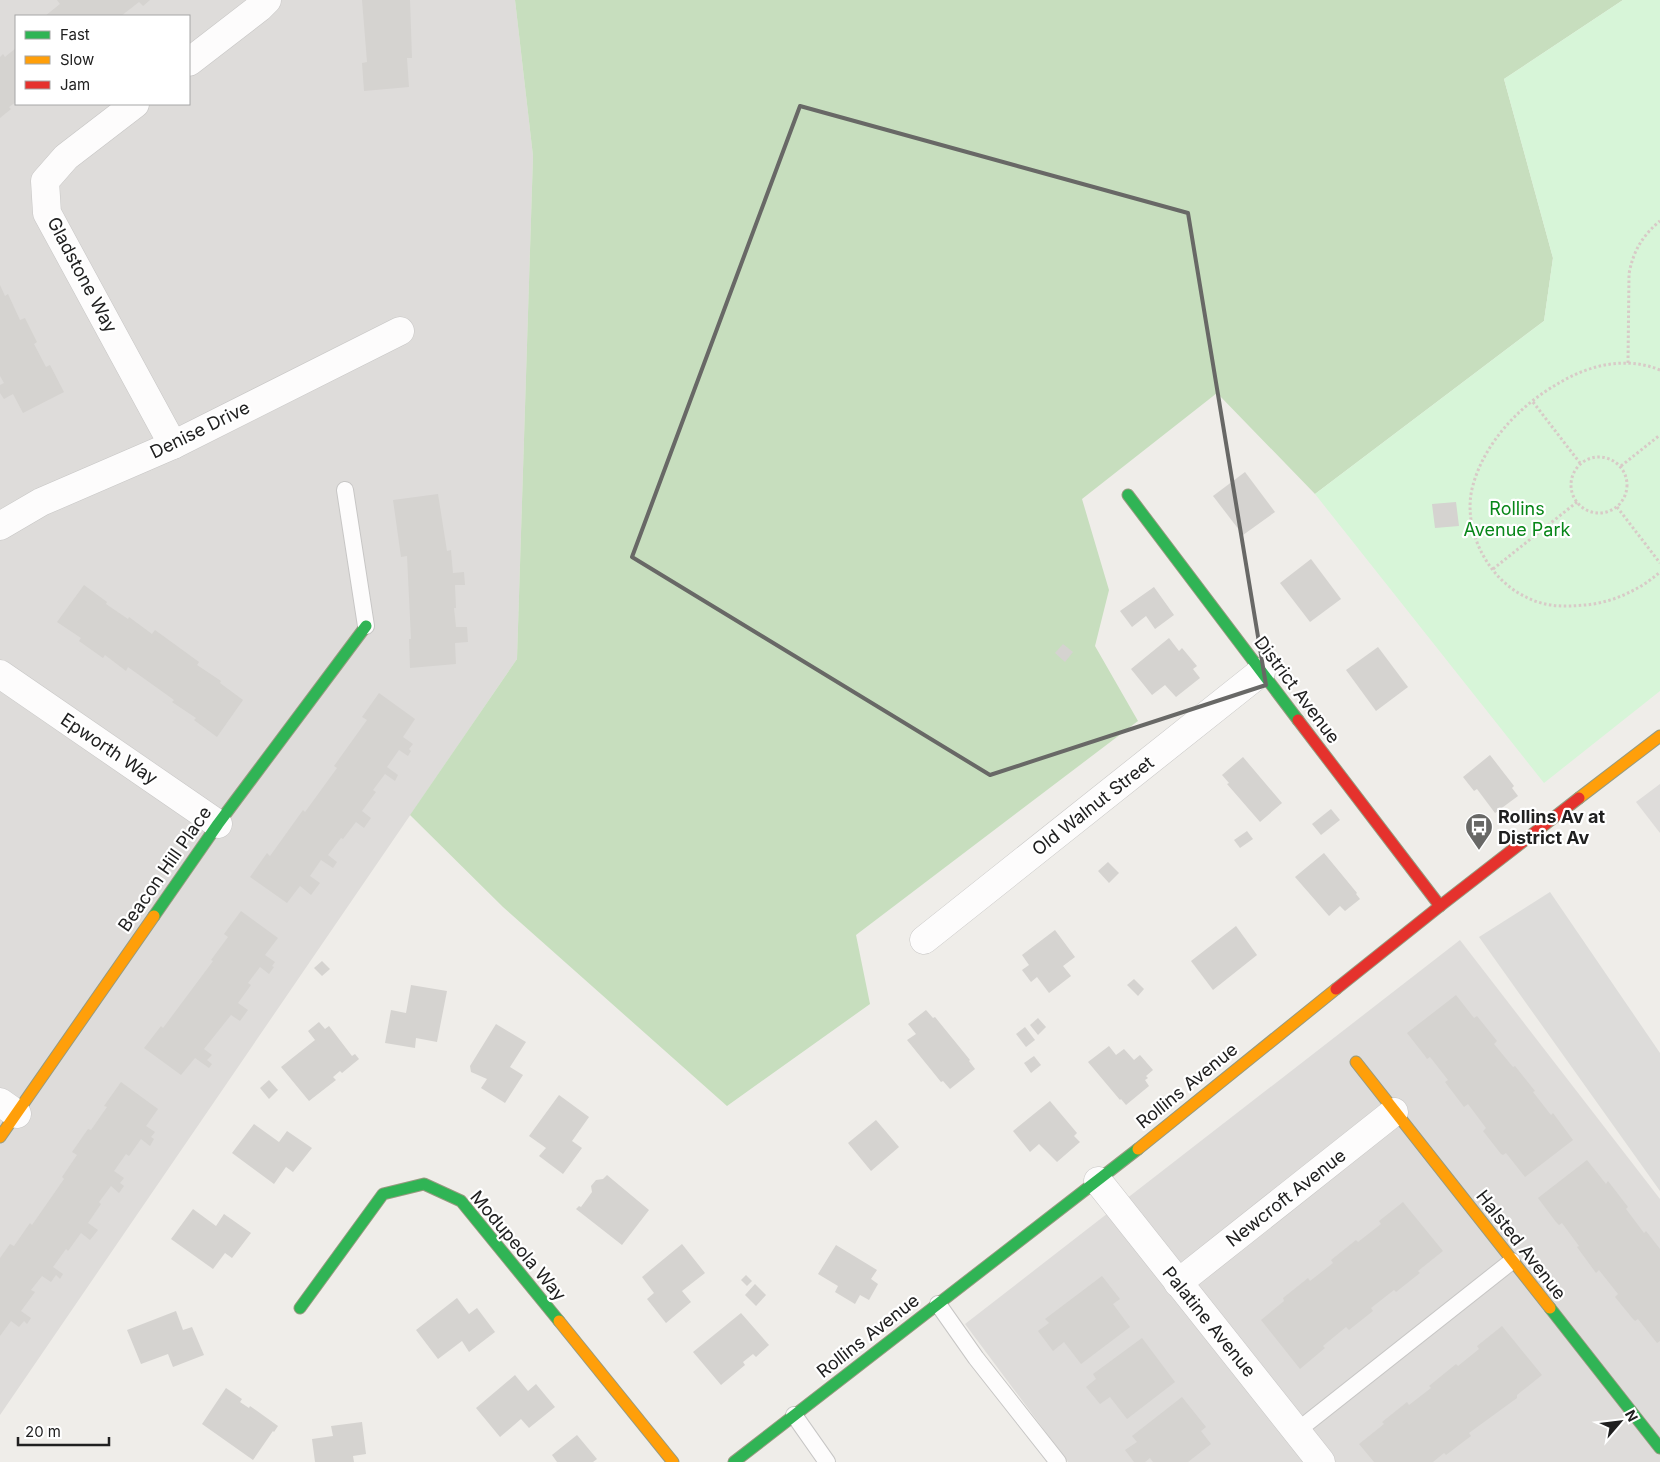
<svg xmlns="http://www.w3.org/2000/svg" width="1660" height="1462" font-family="Inter,sans-serif">
	<rect width="100%" height="100%" fill="#efede9"/>
	<g fill="#dedcda" fill-rule="evenodd">
		<path d="M 0,0 L 515,0 L 533,156 L 517,659 L 0,1415 ZM 16,16 L 189,16 L 189,104 L 16,104 Z"/>
		<path d="M 1660,784 L 1660,833 L 1636,802 Z"/>
		<path d="M 1460,940 L 1660,1199 L 1660,1462 L 1068,1462 L 965,1324 Z"/>
	</g>
	<path fill="#dddcda" d="M 1550,892 L 1660,1053 L 1660,1191 L 1479,937 Z"/>
	<path fill="#c7debe" d="M 515,0 L 1623,0 L 1504,79 L 1553,258 L 1544,321 L 1315,494 L 1217,393 L 1082,499 L 1109,590 L 1095,646 L 1138,721 L 856,935 L 870,1004 L 727,1106 L 503,907 L 410,815 L 517,659 L 533,156 Z"/>
	<path fill="#d7f5d8" d="M 1623,0 L 1660,0 L 1660,691 L 1544,783 L 1315,494 L 1544,321 L 1553,258 L 1504,79 Z"/>
	<g fill="#d5d3d0">
		<path d="M 57,0 L 150,0 L 143,6 L 139,2 L 121,16 L 45,16 L 60,4 Z"/>
		<path d="M 362,0 L 410,0 L 412,58 L 407,58 L 409,87 L 364,91 L 362,63 L 367,62 Z"/>
		<path d="M 16,48 L 16,102 L 9,107 L 11,109 L 0,118 L 0,57 L 3,54 L 5,57 Z"/>
		<path d="M 0,285 L 5,296 L 8,294 L 20,320 L 25,318 L 37,342 L 34,344 L 46,367 L 50,365 L 64,392 L 23,413 L 13,394 L 4,399 L 0,393 L 0,385 L 4,383 L 0,376 Z"/>
		<path d="M 1245,472 L 1275,512 L 1243,535 L 1213,496 Z"/>
		<path d="M 438,494 L 447,551 L 451,550 L 453,573 L 464,572 L 465,585 L 455,585 L 456,608 L 454,608 L 456,627 L 467,627 L 468,642 L 455,643 L 456,664 L 410,668 L 409,639 L 411,639 L 407,556 L 401,557 L 393,500 Z"/>
		<path d="M 1456,502 L 1459,526 L 1435,528 L 1432,504 Z"/>
		<path d="M 1311,559 L 1341,599 L 1310,622 L 1280,583 Z"/>
		<path d="M 84,585 L 107,602 L 106,604 L 128,619 L 129,617 L 152,634 L 155,630 L 199,662 L 197,665 L 221,681 L 220,683 L 243,700 L 217,737 L 194,720 L 196,718 L 172,702 L 174,700 L 128,667 L 126,671 L 105,655 L 103,658 L 79,641 L 81,638 L 57,622 Z"/>
		<path d="M 1154,587 L 1174,615 L 1155,629 L 1146,616 L 1132,627 L 1120,611 Z"/>
		<path d="M 1169,638 L 1179,651 L 1182,648 L 1197,666 L 1193,669 L 1200,678 L 1176,697 L 1165,685 L 1152,695 L 1131,669 Z"/>
		<path d="M 1063,644 L 1073,652 L 1065,662 L 1055,653 Z"/>
		<path d="M 1378,647 L 1408,687 L 1376,711 L 1346,670 Z"/>
		<path d="M 379,693 L 415,719 L 403,737 L 413,744 L 409,749 L 411,751 L 408,756 L 399,750 L 387,767 L 398,775 L 395,781 L 385,774 L 373,790 L 376,792 L 362,811 L 371,818 L 364,828 L 356,822 L 343,839 L 341,838 L 328,855 L 337,862 L 333,868 L 321,860 L 310,876 L 320,883 L 311,895 L 300,886 L 287,903 L 250,877 L 267,853 L 270,856 L 303,810 L 305,812 L 337,768 L 334,766 L 367,720 L 362,717 Z"/>
		<path d="M 1490,755 L 1514,786 L 1512,788 L 1518,796 L 1495,813 L 1477,789 L 1474,791 L 1463,777 Z"/>
		<path d="M 1243,757 L 1282,803 L 1260,822 L 1227,784 L 1229,783 L 1222,775 Z"/>
		<path d="M 1331,809 L 1340,820 L 1321,835 L 1312,824 Z"/>
		<path d="M 1247,831 L 1253,839 L 1240,848 L 1234,840 Z"/>
		<path d="M 1324,853 L 1357,893 L 1356,894 L 1360,899 L 1345,911 L 1340,906 L 1329,916 L 1295,877 Z"/>
		<path d="M 1108,862 L 1119,873 L 1109,883 L 1098,871 Z"/>
		<path d="M 241,911 L 278,938 L 265,955 L 275,962 L 272,966 L 274,967 L 269,974 L 260,967 L 248,983 L 251,985 L 238,1003 L 248,1010 L 240,1021 L 231,1015 L 204,1049 L 212,1055 L 207,1060 L 212,1064 L 209,1068 L 195,1058 L 181,1075 L 144,1048 L 161,1026 L 163,1028 L 213,961 L 211,960 L 228,937 L 224,934 Z"/>
		<path d="M 1236,926 L 1257,955 L 1213,990 L 1191,961 Z"/>
		<path d="M 1055,930 L 1075,957 L 1063,966 L 1071,976 L 1049,993 L 1037,977 L 1031,982 L 1022,970 L 1029,965 L 1022,955 Z"/>
		<path d="M 322,961 L 330,969 L 322,976 L 314,968 Z"/>
		<path d="M 1134,979 L 1144,989 L 1138,996 L 1127,985 Z"/>
		<path d="M 411,985 L 447,991 L 437,1042 L 416,1038 L 415,1048 L 385,1043 L 391,1010 L 406,1013 Z"/>
		<path d="M 1456,995 L 1474,1018 L 1477,1016 L 1497,1041 L 1494,1044 L 1513,1067 L 1515,1066 L 1535,1091 L 1533,1092 L 1551,1115 L 1553,1113 L 1573,1140 L 1525,1177 L 1506,1153 L 1503,1155 L 1501,1154 L 1483,1131 L 1486,1128 L 1468,1104 L 1464,1107 L 1445,1082 L 1448,1080 L 1430,1057 L 1427,1059 L 1425,1056 L 1407,1033 Z"/>
		<path d="M 926,1010 L 933,1018 L 935,1017 L 970,1060 L 969,1061 L 975,1069 L 950,1089 L 943,1081 L 941,1082 L 907,1040 L 916,1034 L 908,1024 Z"/>
		<path d="M 1038,1018 L 1046,1027 L 1038,1035 L 1030,1025 Z"/>
		<path d="M 319,1022 L 325,1029 L 329,1026 L 352,1056 L 355,1054 L 359,1059 L 342,1073 L 340,1071 L 333,1077 L 336,1080 L 309,1101 L 281,1067 L 315,1040 L 308,1031 Z"/>
		<path d="M 496,1024 L 526,1042 L 510,1067 L 523,1075 L 505,1103 L 481,1088 L 487,1079 L 471,1072 L 470,1066 Z"/>
		<path d="M 1025,1027 L 1035,1040 L 1026,1047 L 1016,1034 Z"/>
		<path d="M 1109,1046 L 1116,1055 L 1124,1049 L 1134,1060 L 1140,1055 L 1153,1070 L 1146,1076 L 1148,1078 L 1145,1080 L 1149,1086 L 1126,1105 L 1121,1099 L 1120,1100 L 1088,1062 Z"/>
		<path d="M 1034,1056 L 1041,1065 L 1031,1073 L 1024,1063 Z"/>
		<path d="M 269,1080 L 278,1090 L 269,1099 L 260,1088 Z"/>
		<path d="M 121,1082 L 158,1109 L 146,1126 L 155,1132 L 151,1137 L 154,1139 L 150,1146 L 141,1139 L 129,1156 L 126,1154 L 114,1171 L 124,1178 L 120,1183 L 124,1186 L 119,1193 L 111,1186 L 99,1202 L 101,1204 L 88,1223 L 98,1230 L 90,1240 L 81,1233 L 68,1251 L 66,1249 L 53,1267 L 63,1274 L 60,1279 L 56,1275 L 51,1282 L 42,1276 L 31,1290 L 35,1292 L 21,1311 L 31,1318 L 27,1324 L 24,1321 L 19,1327 L 11,1321 L 0,1336 L 0,1258 L 10,1244 L 14,1246 L 30,1223 L 32,1225 L 64,1179 L 62,1177 L 77,1155 L 72,1152 L 88,1129 L 91,1130 L 107,1107 L 104,1106 Z"/>
		<path d="M 559,1095 L 589,1117 L 572,1141 L 582,1148 L 563,1174 L 539,1156 L 546,1148 L 529,1136 Z"/>
		<path d="M 1050,1101 L 1077,1133 L 1074,1136 L 1080,1142 L 1057,1162 L 1039,1144 L 1030,1152 L 1013,1131 Z"/>
		<path d="M 876,1120 L 899,1147 L 871,1171 L 848,1143 Z"/>
		<path d="M 254,1124 L 279,1142 L 287,1131 L 312,1148 L 293,1172 L 286,1167 L 274,1184 L 232,1153 Z"/>
		<path d="M 1587,1160 L 1606,1184 L 1608,1181 L 1628,1207 L 1626,1209 L 1644,1233 L 1646,1231 L 1660,1249 L 1660,1341 L 1657,1343 L 1638,1319 L 1635,1321 L 1633,1319 L 1615,1297 L 1618,1294 L 1599,1270 L 1596,1273 L 1577,1247 L 1579,1246 L 1562,1223 L 1559,1225 L 1556,1222 L 1538,1198 Z"/>
		<path d="M 607,1175 L 649,1210 L 622,1245 L 576,1209 L 579,1206 L 581,1207 L 592,1192 L 591,1186 L 596,1180 L 603,1179 Z"/>
		<path d="M 1403,1202 L 1443,1251 L 1418,1271 L 1420,1273 L 1396,1292 L 1394,1290 L 1371,1308 L 1373,1311 L 1349,1330 L 1346,1327 L 1323,1346 L 1325,1348 L 1300,1369 L 1261,1320 L 1284,1301 L 1283,1298 L 1308,1278 L 1310,1281 L 1333,1263 L 1331,1260 L 1356,1240 L 1358,1242 L 1381,1224 L 1379,1221 Z"/>
		<path d="M 193,1209 L 216,1226 L 224,1214 L 251,1233 L 232,1258 L 225,1253 L 213,1269 L 171,1239 Z"/>
		<path d="M 682,1244 L 705,1273 L 682,1291 L 691,1302 L 666,1323 L 647,1299 L 654,1293 L 642,1277 Z"/>
		<path d="M 836,1245 L 877,1270 L 871,1279 L 878,1284 L 869,1300 L 860,1295 L 855,1304 L 835,1292 L 838,1286 L 818,1274 Z"/>
		<path d="M 746,1275 L 752,1281 L 747,1286 L 741,1280 Z"/>
		<path d="M 1102,1276 L 1120,1299 L 1113,1304 L 1130,1327 L 1081,1364 L 1064,1342 L 1053,1351 L 1038,1331 L 1049,1323 L 1045,1319 Z"/>
		<path d="M 755,1284 L 766,1295 L 756,1306 L 745,1295 Z"/>
		<path d="M 457,1298 L 469,1314 L 477,1308 L 495,1332 L 469,1352 L 462,1341 L 438,1359 L 416,1330 Z"/>
		<path d="M 176,1311 L 183,1330 L 192,1327 L 204,1355 L 173,1367 L 168,1354 L 141,1364 L 127,1330 Z"/>
		<path d="M 741,1313 L 769,1345 L 756,1357 L 753,1354 L 743,1362 L 745,1365 L 721,1385 L 693,1352 Z"/>
		<path d="M 1502,1326 L 1542,1375 L 1517,1395 L 1517,1398 L 1469,1433 L 1471,1436 L 1446,1455 L 1444,1453 L 1433,1462 L 1374,1462 L 1359,1444 L 1384,1424 L 1382,1422 L 1407,1402 L 1409,1405 L 1431,1388 L 1429,1386 L 1456,1364 L 1458,1366 L 1479,1349 L 1477,1346 Z"/>
		<path d="M 1142,1338 L 1175,1382 L 1127,1419 L 1110,1397 L 1100,1404 L 1086,1387 L 1096,1379 L 1093,1374 Z"/>
		<path d="M 515,1375 L 528,1391 L 536,1384 L 555,1407 L 529,1428 L 521,1419 L 500,1437 L 476,1408 Z"/>
		<path d="M 226,1388 L 242,1399 L 240,1402 L 249,1408 L 250,1406 L 278,1426 L 274,1432 L 273,1431 L 253,1460 L 202,1424 Z"/>
		<path d="M 1182,1397 L 1206,1427 L 1201,1431 L 1211,1444 L 1188,1462 L 1153,1462 L 1150,1458 L 1145,1462 L 1134,1462 L 1125,1450 L 1137,1442 L 1132,1436 Z"/>
		<path d="M 362,1422 L 366,1454 L 353,1456 L 354,1462 L 315,1462 L 312,1439 L 333,1436 L 331,1426 Z"/>
		<path d="M 577,1435 L 597,1459 L 593,1462 L 557,1462 L 552,1455 Z"/>
	</g>
	<g fill="none" stroke-linecap="round" stroke-linejoin="round">
		<defs>
			<g id="lane">
				<path d="M 345,490 L 366,626"/>
				<path d="M 938,1304 L 976,1358 L 1058,1462"/>
				<path d="M 794,1415 L 827,1462"/>
				<path d="M 1297,1431 L 1512,1261"/>
			</g>
			<g id="street">
				<path d="M 189,62 L 259,8 L 267,0"/>
				<path d="M 135,104 L 66,157 L 45,181 L 47,213 L 173,445"/>
				<path d="M 0,526 L 41,502 L 173,445 L 400,331"/>
				<path d="M 0,674 L 218,824"/>
				<path d="M 924,940 L 1261,672"/>
				<path d="M 0,1102 L 17,1114"/>
				<path d="M 1098,1181 L 1321,1462"/>
				<path d="M 1178,1283 L 1394,1112"/>
			</g>
			<g id="fast">
				<path d="M 1128,495 L 1298,720"/>
				<path d="M 154,916 L 218,824 L 366,626"/>
				<path d="M 300,1308 L 383,1194 L 424,1184 L 461,1201 L 559,1321"/>
				<path d="M 1550,1308 L 1660,1448"/>
				<path d="M 734,1462 L 1138,1149"/>
			</g>
			<g id="slow">
				<path d="M 1579,798 L 1660,736"/>
				<path d="M 1356,1062 L 1550,1308"/>
				<path d="M 0,1137 L 154,916"/>
				<path d="M 1138,1149 L 1336,989"/>
				<path d="M 559,1321 L 673,1462"/>
			</g>
			<g id="jam">
				<path d="M 1298,720 L 1440,906"/>
				<path d="M 1336,989 L 1440,906 L 1579,798"/>
			</g>
		</defs>
		<use href="#lane" stroke="#c7c6c5" stroke-width="18"/>
		<use href="#street" stroke="#c7c6c5" stroke-width="29"/>
		<use href="#fast" stroke="#969a7f" stroke-width="13"/>
		<use href="#slow" stroke="#969a7f" stroke-width="13"/>
		<use href="#jam" stroke="#969a7f" stroke-width="13"/>
		<g stroke="#d8cac7" stroke-width="3" stroke-dasharray="2.5 2.5" stroke-linecap="butt">
			<path d="M 1628,363 L 1629,274 C 1633,251 1643,235 1660,221"/>
			<path d="M 1660,370 C 1626,356 1589,365 1559,383 C 1520,405 1485,442 1473,485 C 1461,527 1487,579 1526,597 C 1545,607 1564,607 1585,605 C 1611,603 1640,590 1660,572"/>
			<path d="M 1533,402 L 1580,463"/>
			<circle cx="1599" cy="485" r="28"/>
			<path d="M 1621,466 L 1660,435"/>
			<path d="M 1617,507 L 1660,563"/>
			<path d="M 1493,569 L 1577,502"/>
		</g>
		<use href="#lane" stroke="#fdfcfc" stroke-width="16"/>
		<use href="#street" stroke="#fdfcfc" stroke-width="28"/>
		<use href="#fast" stroke="#30b455" stroke-width="11"/>
		<use href="#slow" stroke="#ff9f0a" stroke-width="11"/>
		<use href="#jam" stroke="#e5322d" stroke-width="11"/>
	</g>
	<path fill="none" stroke="#686866" stroke-width="4" stroke-linejoin="round" d="M 800,106 L 1188,213 L 1266,685 L 990,775 L 632,557 Z"/>
	<defs>
		<symbol id="bus-pin" viewBox="-11 -11 22 30"><path d="M0 17L-7.5 6A9.5 9.5 0 1 1 7.5 6Z" fill="#686866" stroke="#fff"/><path d="M-5-6H5V4H4V6H2V4H-2V6H-4V4H-5ZM-3.5-4V0h7V-4ZM-3.5 1.2v1.5H-2V1.2ZM2 1.2v1.5H3.5V1.2Z" fill="#fff"/></symbol>
	</defs>
	<g fill-rule="evenodd">
		<use href="#bus-pin" x="1463" y="811" width="32" height="43"/>
	</g>
	<g text-anchor="middle" stroke-width="4.5" stroke-linejoin="round" paint-order="stroke">
		<g font-size="18" fill="#202020" stroke="#fff">
			<text transform="translate(82 275) rotate(62)" y="6">Gladstone Way</text>
			<text transform="translate(200 430) rotate(-26)" y="6">Denise Drive</text>
			<text transform="translate(1297 690) rotate(53)" y="6">District Avenue</text>
			<text transform="translate(109 749) rotate(34)" y="6">Epworth Way</text>
			<text transform="translate(1093 806) rotate(-38)" y="6">Old Walnut Street</text>
			<text transform="translate(165 869) rotate(-55)" y="6">Beacon Hill Place</text>
			<text transform="translate(1187 1086) rotate(-39)" y="6">Rollins Avenue</text>
			<text transform="translate(1286 1198) rotate(-38)" y="6">Newcroft Avenue</text>
			<text transform="translate(1521 1245) rotate(52)" y="6">Halsted Avenue</text>
			<text transform="translate(518 1246) rotate(50)" y="6">Modupeola Way</text>
			<text transform="translate(1209 1322) rotate(51)" y="6">Palatine Avenue</text>
			<text transform="translate(868 1336) rotate(-38)" y="6">Rollins Avenue</text>
		</g>
		<g font-size="18" fill="#078618" stroke="#fff">
			<text x="1517" y="515">Rollins<tspan x="1517" dy="21">Avenue Park</tspan></text>
		</g>
		<g font-size="18" font-weight="bold" fill="#202020" stroke="#fff" text-anchor="start">
			<text x="1498" y="823">Rollins Av at<tspan x="1498" dy="21">District Av</tspan></text>
		</g>
	</g>
	<rect x="15" y="15" width="175" height="90" fill="#ffffff" stroke="#a6a6a6"/>
	<rect x="25" y="31" width="25" height="8" fill="#30b455" stroke="#a6a6a6"/>
	<text x="60" y="40" font-size="15" fill="#202020">Fast</text>
	<rect x="25" y="56" width="25" height="8" fill="#ff9f0a" stroke="#a6a6a6"/>
	<text x="60" y="65" font-size="15" fill="#202020">Slow</text>
	<rect x="25" y="81" width="25" height="8" fill="#e5322d" stroke="#a6a6a6"/>
	<text x="60" y="90" font-size="15" fill="#202020">Jam</text>
	<g transform="translate(1620 1422) rotate(62)" stroke="#ffffff" stroke-width="4" paint-order="stroke">
	<path d="M0-4L9 19L0 12L-9 19Z" fill="#202020"/>
	<text y="-8" font-size="14" font-weight="bold" text-anchor="middle" fill="#202020">N</text>
	</g>
	<path d="M18 1437v8h91v-8" fill="none" stroke="#202020" stroke-width="2.5"/>
	<text x="25" y="1437" font-size="15" fill="#202020" stroke="#ffffff" stroke-width="4" paint-order="stroke">20 m</text>
</svg>
